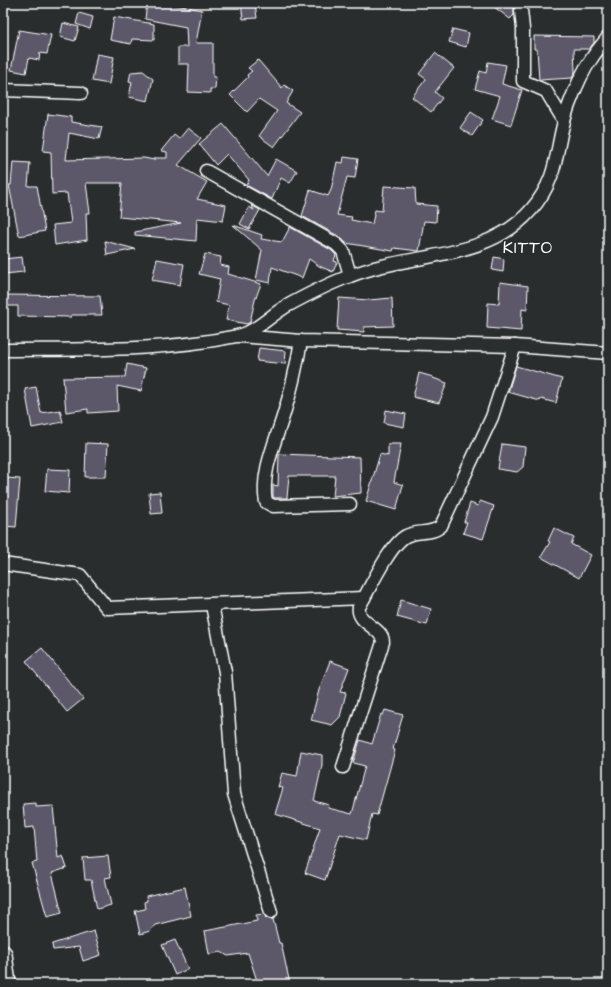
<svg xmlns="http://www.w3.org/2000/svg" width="611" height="987" font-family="'Architects Daughter',sans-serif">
	<rect width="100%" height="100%" fill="#2a2d2e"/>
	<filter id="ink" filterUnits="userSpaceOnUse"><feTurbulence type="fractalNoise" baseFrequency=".025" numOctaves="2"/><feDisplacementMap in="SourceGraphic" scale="8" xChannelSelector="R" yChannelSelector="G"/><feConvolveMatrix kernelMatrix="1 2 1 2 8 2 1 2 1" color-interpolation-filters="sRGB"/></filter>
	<g filter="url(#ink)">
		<g fill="#5c596a" stroke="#fff">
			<path d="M 147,3 L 166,3 L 202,10 L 196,43 L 213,43 L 213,77 L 216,77 L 215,89 L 210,89 L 210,93 L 188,92 L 189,64 L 178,64 L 178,47 L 187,47 L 186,27 L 145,19 Z"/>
			<path d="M 241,3 L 255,3 L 257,18 L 243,19 Z"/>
			<path d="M 489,3 L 519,3 L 514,7 L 514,15 L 510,19 Z"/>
			<path d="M 79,13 L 93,17 L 90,29 L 76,24 Z"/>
			<path d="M 114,17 L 154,24 L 154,40 L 132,39 L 131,44 L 110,40 Z"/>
			<path d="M 63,23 L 79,27 L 75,41 L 60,37 Z"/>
			<path d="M 453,29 L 469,33 L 466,47 L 449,42 Z"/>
			<path d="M 19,30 L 51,35 L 47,54 L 40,53 L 39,60 L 29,58 L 26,73 L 11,70 Z"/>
			<path d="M 534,36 L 594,37 L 594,43 L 589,49 L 574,49 L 575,72 L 572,78 L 539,80 L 537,49 L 534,49 Z"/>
			<path d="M 435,53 L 454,68 L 435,92 L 442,98 L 431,112 L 412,97 L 426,79 L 419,74 Z"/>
			<path d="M 97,54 L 114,57 L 109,84 L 92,81 Z"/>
			<path d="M 258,60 L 282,88 L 284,85 L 293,91 L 286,103 L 300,112 L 274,147 L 259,136 L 277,111 L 259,99 L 247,112 L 230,95 L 248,77 L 247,75 L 252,71 L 248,68 Z"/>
			<path d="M 488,62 L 506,65 L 502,84 L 522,90 L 511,125 L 492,119 L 500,96 L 475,89 L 480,71 L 486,73 Z"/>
			<path d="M 143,71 L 153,79 L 148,101 L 129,97 L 132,82 L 129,81 L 131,72 Z"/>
			<path d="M 471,112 L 483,120 L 472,136 L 460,128 Z"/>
			<path d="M 48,114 L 71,117 L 71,122 L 102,127 L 99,139 L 69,133 L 66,160 L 144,158 L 154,160 L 155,158 L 167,158 L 167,152 L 161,151 L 174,135 L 179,139 L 188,128 L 201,138 L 178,165 L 207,182 L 197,199 L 226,205 L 223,221 L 197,218 L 196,241 L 135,235 L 135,232 L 181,223 L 119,217 L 122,183 L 86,183 L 90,213 L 86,213 L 87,240 L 55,245 L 53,225 L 71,223 L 67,193 L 52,194 L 51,152 L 43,151 Z"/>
			<path d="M 223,124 L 267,176 L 276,159 L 297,171 L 290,183 L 281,178 L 272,199 L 246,185 L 249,180 L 227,154 L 216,165 L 199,144 Z"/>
			<path d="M 344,157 L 358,159 L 355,178 L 347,177 L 337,215 L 352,217 L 351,220 L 372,224 L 375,210 L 382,211 L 384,186 L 415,188 L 416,204 L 437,206 L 436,222 L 424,221 L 419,251 L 394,248 L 393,251 L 346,243 L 340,237 L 302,216 L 310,190 L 328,196 L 331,190 L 337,162 L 343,163 Z"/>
			<path d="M 13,162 L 30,163 L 28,186 L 37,186 L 45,231 L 19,236 L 9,185 L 11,185 Z"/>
			<path d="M 251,205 L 260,210 L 249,229 L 240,224 L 249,207 L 254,210 Z"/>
			<path d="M 233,225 L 262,235 L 261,239 L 282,242 L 290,227 L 331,250 L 336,255 L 334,261 L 337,262 L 333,272 L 319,266 L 309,259 L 302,278 L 272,267 L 270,283 L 256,280 L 262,250 Z"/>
			<path d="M 105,241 L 135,249 L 107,255 Z"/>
			<path d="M 205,254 L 221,257 L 220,265 L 229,267 L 228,274 L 261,284 L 255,300 L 250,322 L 247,324 L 226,320 L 229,305 L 216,302 L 220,279 L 199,274 Z"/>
			<path d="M 22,257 L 24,272 L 4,274 L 3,259 Z"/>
			<path d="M 494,257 L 504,259 L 503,272 L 492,270 Z"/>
			<path d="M 157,259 L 184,264 L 180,285 L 152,280 Z"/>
			<path d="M 500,282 L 528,286 L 527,310 L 522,309 L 521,331 L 487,328 L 488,303 L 499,304 Z"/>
			<path d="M 3,295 L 100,296 L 102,315 L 71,315 L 71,317 L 18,316 L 18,306 L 3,306 Z"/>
			<path d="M 339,298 L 369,300 L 392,298 L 393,326 L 364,327 L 364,332 L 337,330 Z"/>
			<path d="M 259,348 L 286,351 L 285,364 L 257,361 Z"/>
			<path d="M 127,364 L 146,368 L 141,391 L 117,386 L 118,411 L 88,413 L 88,409 L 66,412 L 63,378 L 125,377 Z"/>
			<path d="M 516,366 L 562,379 L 556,403 L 541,399 L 540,401 L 508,392 Z"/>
			<path d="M 419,373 L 433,377 L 433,378 L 447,383 L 439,403 L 413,397 Z"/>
			<path d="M 36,387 L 41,413 L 60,410 L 63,422 L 32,428 L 25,389 Z"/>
			<path d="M 386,410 L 406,414 L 404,427 L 384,423 Z"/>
			<path d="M 86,443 L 108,444 L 106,477 L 85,477 Z"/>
			<path d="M 388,444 L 401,444 L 394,482 L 403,485 L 396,510 L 366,501 L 380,454 L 388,456 Z"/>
			<path d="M 502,444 L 525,447 L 523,467 L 517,472 L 498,469 Z"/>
			<path d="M 279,454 L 360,457 L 361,493 L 333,496 L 335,476 L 289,476 L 287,498 L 275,498 L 273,497 L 273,485 L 278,486 Z"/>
			<path d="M 47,469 L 70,470 L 69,493 L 45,491 Z"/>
			<path d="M 7,478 L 20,479 L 16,527 L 3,526 Z"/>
			<path d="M 160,492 L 162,513 L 151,514 L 149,493 Z"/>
			<path d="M 480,501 L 494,506 L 483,539 L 463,533 L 467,522 L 464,522 L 470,503 L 478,506 Z"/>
			<path d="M 554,528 L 574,538 L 571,544 L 591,555 L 579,578 L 541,557 L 550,542 L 548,541 Z"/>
			<path d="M 401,600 L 431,609 L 427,625 L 397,617 Z"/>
			<path d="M 42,648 L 83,699 L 67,712 L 26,661 Z"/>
			<path d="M 330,661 L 349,668 L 340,692 L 346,693 L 340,717 L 332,725 L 311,720 L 319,690 Z"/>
			<path d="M 385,710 L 403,715 L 393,749 L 395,750 L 377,815 L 372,814 L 366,840 L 340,834 L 325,880 L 305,873 L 320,828 L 275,814 L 283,788 L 278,787 L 282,773 L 297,776 L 301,751 L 322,755 L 322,765 L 314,801 L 329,805 L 328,808 L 352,814 L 365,766 L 353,763 L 360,740 L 372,744 L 381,714 L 383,715 Z"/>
			<path d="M 36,803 L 36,807 L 53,806 L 58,858 L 63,856 L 67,868 L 52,873 L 62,913 L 47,917 L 32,863 L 37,862 L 34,827 L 25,828 L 23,804 Z"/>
			<path d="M 108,856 L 111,877 L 105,878 L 111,905 L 97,909 L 91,880 L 85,880 L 83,858 Z"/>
			<path d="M 185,887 L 191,916 L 155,925 L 150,931 L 140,934 L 135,911 L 145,909 L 144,902 L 147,901 L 146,896 Z"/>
			<path d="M 264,914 L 266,918 L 273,919 L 279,943 L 281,943 L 290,984 L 258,984 L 248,953 L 228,956 L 221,952 L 209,954 L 205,931 L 257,921 L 256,915 Z"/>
			<path d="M 94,931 L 101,955 L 83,961 L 79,947 L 53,950 L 52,944 Z"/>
			<path d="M 175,940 L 188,969 L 175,975 L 162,945 Z"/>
		</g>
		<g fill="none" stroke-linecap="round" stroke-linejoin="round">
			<defs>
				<g id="street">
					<path d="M 521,10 L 523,29 L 523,81 L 546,91 L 564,121"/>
					<path d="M 3,90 L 81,93"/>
					<path d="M 206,171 L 336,244 L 343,251 L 350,275"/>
					<path d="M 240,336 L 301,341 L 515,346 L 608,353"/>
					<path d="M 301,341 C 297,364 292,388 285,410 C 277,439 260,472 266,502 L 273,506 L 350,504"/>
					<path d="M 3,350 C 80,349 160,352 237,336 C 254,333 270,316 285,307 C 305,296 328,284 350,276 C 409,252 486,262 531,210 C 562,174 554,145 569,105 C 575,89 582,72 592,58 C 597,50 603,44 608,37"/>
					<path d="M 3,564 L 80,575 L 107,608 L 364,598"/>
					<path d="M 212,605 L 225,672 L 234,794 L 271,912"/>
					<path d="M 343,767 L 383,642 C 383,627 356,624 359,607 C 369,590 390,544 406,536 C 417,530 432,535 441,526 L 492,417 L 515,346"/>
				</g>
				<path id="secondary" d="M 3,954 L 7,984"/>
			</defs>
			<use href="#street" stroke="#fff" stroke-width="15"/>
			<use href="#secondary" stroke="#fff" stroke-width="20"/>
			<use href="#street" stroke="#2a2d2e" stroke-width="12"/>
			<use href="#secondary" stroke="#2a2d2e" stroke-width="17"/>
		</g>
	</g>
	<g text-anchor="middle" stroke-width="3" stroke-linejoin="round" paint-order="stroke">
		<g font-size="17" letter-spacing="1" fill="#fff" stroke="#2a2d2e">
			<text x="528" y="253">KITTO</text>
		</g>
	</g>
	<rect width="611" height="987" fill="none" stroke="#2a2d2e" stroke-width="16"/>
	<rect x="8" y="8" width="595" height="971" fill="none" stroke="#fff" stroke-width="1.5" filter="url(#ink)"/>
</svg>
